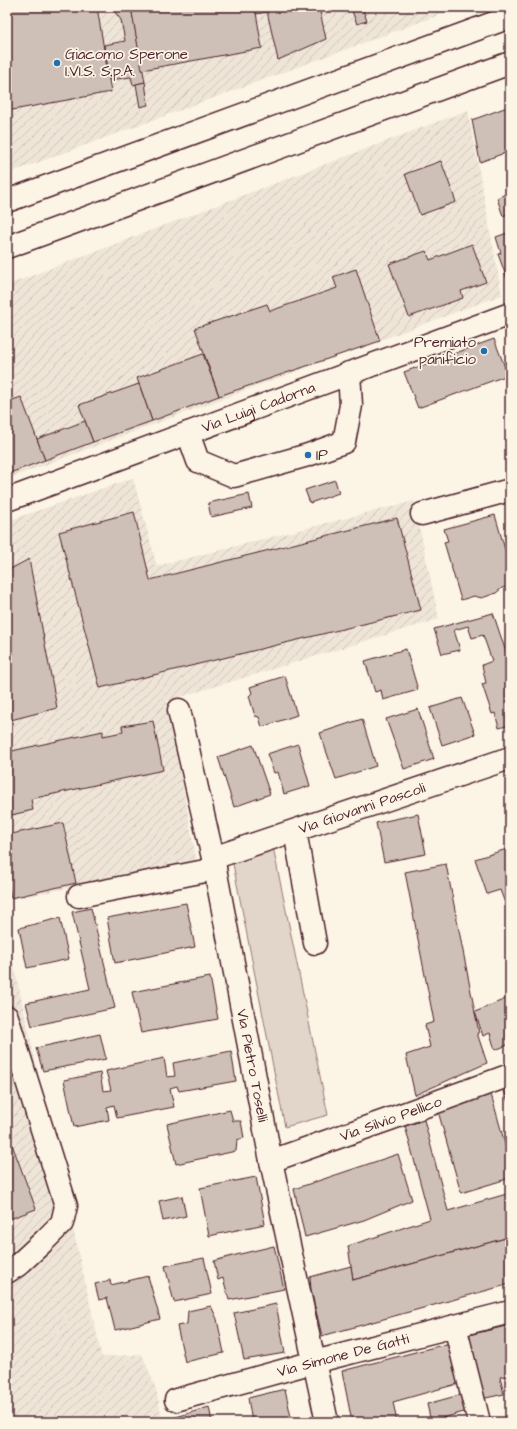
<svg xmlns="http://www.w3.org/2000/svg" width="517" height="1429" font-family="'Architects Daughter',sans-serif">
	<defs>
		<pattern id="industrial-furrows" width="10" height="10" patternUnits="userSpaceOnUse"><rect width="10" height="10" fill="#eee5d7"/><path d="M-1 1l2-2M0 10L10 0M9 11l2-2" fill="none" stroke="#cec4b9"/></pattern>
	</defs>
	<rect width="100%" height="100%" fill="#fcf5e5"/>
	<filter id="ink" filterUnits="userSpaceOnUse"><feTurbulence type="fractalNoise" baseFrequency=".025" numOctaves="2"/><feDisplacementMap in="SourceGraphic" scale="8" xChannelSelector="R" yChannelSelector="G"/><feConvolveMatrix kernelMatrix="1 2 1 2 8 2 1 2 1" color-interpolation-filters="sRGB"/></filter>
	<g filter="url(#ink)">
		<g fill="url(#industrial-furrows)">
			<path d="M 7,7 L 461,7 L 7,174 Z"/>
			<path d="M 468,110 L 502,295 L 7,479 L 7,285 Z"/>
			<path d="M 133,478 L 157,566 L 414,501 L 439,619 L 167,701 L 197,863 L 7,900 L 7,521 Z"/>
			<path d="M 7,935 L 102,1357 L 142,1354 L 156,1389 L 163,1422 L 7,1422 Z"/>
		</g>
		<path fill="#e2d5ca" stroke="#967a7a" d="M 273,847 L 328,1115 L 285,1127 L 232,859 Z"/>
		<g fill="#cfc0b7" stroke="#4a1f2b">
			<path d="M 7,7 L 97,7 L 111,92 L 7,111 Z"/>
			<path d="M 111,7 L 131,7 L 145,82 L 133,85 L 131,77 L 110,80 L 104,45 L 125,41 L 121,20 Z"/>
			<path d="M 131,7 L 255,7 L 262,48 L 142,70 Z"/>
			<path d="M 255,7 L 266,7 L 267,12 L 256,14 Z"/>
			<path d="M 266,7 L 319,7 L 326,39 L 278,60 Z"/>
			<path d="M 362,7 L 367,21 L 357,24 L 352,11 Z"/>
			<path d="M 145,82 L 148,105 L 140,107 L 136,84 Z"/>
			<path d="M 510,106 L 510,151 L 480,162 L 472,120 Z"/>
			<path d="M 441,161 L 456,202 L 420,215 L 405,174 Z"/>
			<path d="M 509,188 L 510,188 L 510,213 L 503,216 L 497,198 L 510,192 Z"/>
			<path d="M 510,232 L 510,287 L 498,254 L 501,253 L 496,237 Z"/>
			<path d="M 472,244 L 486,282 L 461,291 L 463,298 L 409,317 L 389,264 L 426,251 L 430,260 Z"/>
			<path d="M 356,269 L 380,341 L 219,396 L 195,328 L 267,304 L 270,311 L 337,288 L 333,277 Z"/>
			<path d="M 494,339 L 508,375 L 418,408 L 404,372 Z"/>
			<path d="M 203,354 L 219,396 L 152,421 L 137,378 Z"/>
			<path d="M 139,384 L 152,421 L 93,442 L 79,405 Z"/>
			<path d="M 21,397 L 45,460 L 7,474 L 7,402 Z"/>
			<path d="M 85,421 L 93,442 L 45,460 L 37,439 Z"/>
			<path d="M 335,480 L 339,493 L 310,503 L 305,490 Z"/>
			<path d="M 249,494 L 252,508 L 211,517 L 208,503 Z"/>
			<path d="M 134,512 L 150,580 L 397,518 L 421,610 L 100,688 L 59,532 Z"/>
			<path d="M 495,515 L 510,567 L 510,586 L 502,588 L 496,593 L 482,598 L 474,596 L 461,600 L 444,542 L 448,541 L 444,529 Z"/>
			<path d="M 29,559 L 57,708 L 7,721 L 7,571 Z"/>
			<path d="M 493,613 L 510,664 L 510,725 L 499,728 L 495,713 L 492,714 L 482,684 L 486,683 L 482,665 L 492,661 L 483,635 L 472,638 L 468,626 L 454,630 L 460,650 L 442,654 L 434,629 Z"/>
			<path d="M 406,649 L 418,690 L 383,700 L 381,690 L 375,692 L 365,661 Z"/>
			<path d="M 285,676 L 297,715 L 262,727 L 259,717 L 255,716 L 249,696 L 252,693 L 250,687 Z"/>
			<path d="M 462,698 L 475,734 L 442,745 L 430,708 Z"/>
			<path d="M 418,709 L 434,759 L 404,769 L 386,719 Z"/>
			<path d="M 362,719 L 376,766 L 336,779 L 320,733 Z"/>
			<path d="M 153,721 L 163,770 L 31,799 L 33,810 L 7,816 L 7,752 L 103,731 L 103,736 L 123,732 L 122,726 Z"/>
			<path d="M 298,744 L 310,786 L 284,794 L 278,772 L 274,773 L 267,754 Z"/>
			<path d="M 253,745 L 270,794 L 234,807 L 218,757 Z"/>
			<path d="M 418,814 L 426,854 L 384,862 L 376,823 Z"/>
			<path d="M 63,823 L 76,883 L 11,898 L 7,879 L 7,835 Z"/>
			<path d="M 510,848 L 510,916 L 500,890 L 487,894 L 475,859 Z"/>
			<path d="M 446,864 L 479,1033 L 477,1033 L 487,1063 L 415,1095 L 406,1055 L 430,1047 L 425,1025 L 434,1022 L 405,872 Z"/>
			<path d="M 186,903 L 195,947 L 115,963 L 107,918 Z"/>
			<path d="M 91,908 L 115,1008 L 32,1026 L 26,1003 L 90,989 L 72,912 Z"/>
			<path d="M 60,918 L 69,959 L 27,968 L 19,928 Z"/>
			<path d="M 210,977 L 218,1019 L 141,1033 L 132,992 Z"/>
			<path d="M 510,997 L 510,1044 L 495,1050 L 490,1033 L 483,1036 L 475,1012 Z"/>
			<path d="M 100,1034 L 106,1059 L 43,1071 L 36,1048 Z"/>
			<path d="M 231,1051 L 236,1081 L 179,1091 L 177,1086 L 170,1088 L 174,1107 L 117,1118 L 114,1105 L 107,1107 L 109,1120 L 74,1127 L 64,1080 L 100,1073 L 103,1091 L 111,1090 L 106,1071 L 164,1058 L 167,1077 L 175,1076 L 173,1063 Z"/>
			<path d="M 510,1088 L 510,1108 L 504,1090 Z"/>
			<path d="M 491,1094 L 510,1162 L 510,1178 L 461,1193 L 438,1111 Z"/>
			<path d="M 230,1110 L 233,1121 L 241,1121 L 244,1138 L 237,1140 L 236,1151 L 176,1164 L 167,1124 Z"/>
			<path d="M 424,1120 L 448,1211 L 510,1193 L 510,1242 L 507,1243 L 506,1238 L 353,1280 L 348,1246 L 430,1219 L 405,1126 Z"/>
			<path d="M 7,1131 L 36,1209 L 7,1220 Z"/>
			<path d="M 398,1154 L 412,1200 L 364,1220 L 305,1237 L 294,1189 Z"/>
			<path d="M 256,1177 L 265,1224 L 209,1236 L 200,1188 Z"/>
			<path d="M 182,1196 L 186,1216 L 163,1221 L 159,1201 Z"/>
			<path d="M 506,1238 L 507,1243 L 510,1242 L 510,1284 L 322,1336 L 311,1290 L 310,1277 L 351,1266 L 353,1280 Z"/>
			<path d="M 274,1246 L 284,1289 L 229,1300 L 223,1278 L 218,1280 L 214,1261 L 236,1255 Z"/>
			<path d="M 204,1258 L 212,1294 L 174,1302 L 165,1266 Z"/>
			<path d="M 148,1276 L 160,1319 L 115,1330 L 107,1298 L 99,1300 L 95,1284 L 110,1280 L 111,1285 Z"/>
			<path d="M 276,1304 L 285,1353 L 244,1360 L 234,1313 Z"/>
			<path d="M 211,1306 L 217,1319 L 224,1353 L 185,1362 L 177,1326 L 187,1324 L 188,1311 Z"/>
			<path d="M 510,1325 L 510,1375 L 500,1377 L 504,1394 L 477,1400 L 461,1337 Z"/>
			<path d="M 454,1342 L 464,1382 L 393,1402 L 397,1422 L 352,1422 L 342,1371 Z"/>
			<path d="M 285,1389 L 292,1422 L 252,1422 L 248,1398 Z"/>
			<path d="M 467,1393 L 471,1410 L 439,1419 L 440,1422 L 431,1422 L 427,1404 Z"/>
			<path d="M 209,1407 L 212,1422 L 174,1422 L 173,1418 Z"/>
		</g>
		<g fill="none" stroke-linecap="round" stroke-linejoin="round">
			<defs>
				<g id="minor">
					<path d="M 188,433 L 198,461 L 234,476 L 308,455 L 344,442 L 351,405 L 349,373"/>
					<path id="s1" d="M 7,500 L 510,314"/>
					<path d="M 422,514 L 510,490"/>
					<path id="s2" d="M 179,710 L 213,858 L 271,1161 L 327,1422"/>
					<path d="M 295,831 L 315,943"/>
					<path id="s3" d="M 213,858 L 510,758"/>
					<path d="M 79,896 L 215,869"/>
					<path d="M 7,1017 L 66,1206 L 62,1223 L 44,1241 L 18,1265 L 7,1272"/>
					<path id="s4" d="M 271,1161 L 390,1119 L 510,1075"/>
					<path d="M 455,1326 L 479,1422"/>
					<path id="s5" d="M 176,1400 L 314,1362 L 510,1312"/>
				</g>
				<g id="highway">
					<path d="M 7,201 L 510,17"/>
					<path d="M 7,247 L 510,63"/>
				</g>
			</defs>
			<use href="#minor" stroke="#4a1f2b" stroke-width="25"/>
			<use href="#highway" stroke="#4a1f2b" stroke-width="25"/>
			<use href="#minor" stroke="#fcf5e5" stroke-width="22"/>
			<use href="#highway" stroke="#fcf5e5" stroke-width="22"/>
		</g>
	</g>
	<g fill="#1f6fb2" stroke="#fcf5e5" stroke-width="1.5">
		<circle cx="57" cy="63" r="4"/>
		<circle cx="484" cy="351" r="4"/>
		<circle cx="308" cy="455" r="4"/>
	</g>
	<g text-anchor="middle" stroke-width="3.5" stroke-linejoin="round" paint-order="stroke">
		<g font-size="15" fill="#4a1f2b" stroke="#fcf5e5" text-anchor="start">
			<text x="65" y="59">Giacomo Sperone<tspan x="65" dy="17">I.VI.S. S.p.A.</tspan></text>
			<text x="476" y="347" text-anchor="end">Premiato<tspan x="476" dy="17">panificio</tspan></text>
			<text x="316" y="460">IP</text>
		</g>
		<g font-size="15" fill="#4a1f2b" stroke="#fcf5e5">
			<text dy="5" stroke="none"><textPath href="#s1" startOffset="268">Via Luigi Cadorna</textPath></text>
			<text dy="5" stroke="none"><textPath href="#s3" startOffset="157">Via Giovanni Pascoli</textPath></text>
			<text dy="5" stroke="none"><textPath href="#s2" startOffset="363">Via Pietro Toselli</textPath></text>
			<text dy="5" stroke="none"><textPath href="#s4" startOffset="127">Via Silvio Pellico</textPath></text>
			<text dy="5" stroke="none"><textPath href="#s5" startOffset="173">Via Simone De Gatti</textPath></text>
		</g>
	</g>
	<rect width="517" height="1429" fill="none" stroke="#fcf5e5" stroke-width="24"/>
	<rect x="12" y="12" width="493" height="1405" fill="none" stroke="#4a1f2b" stroke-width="1.5" filter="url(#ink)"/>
</svg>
